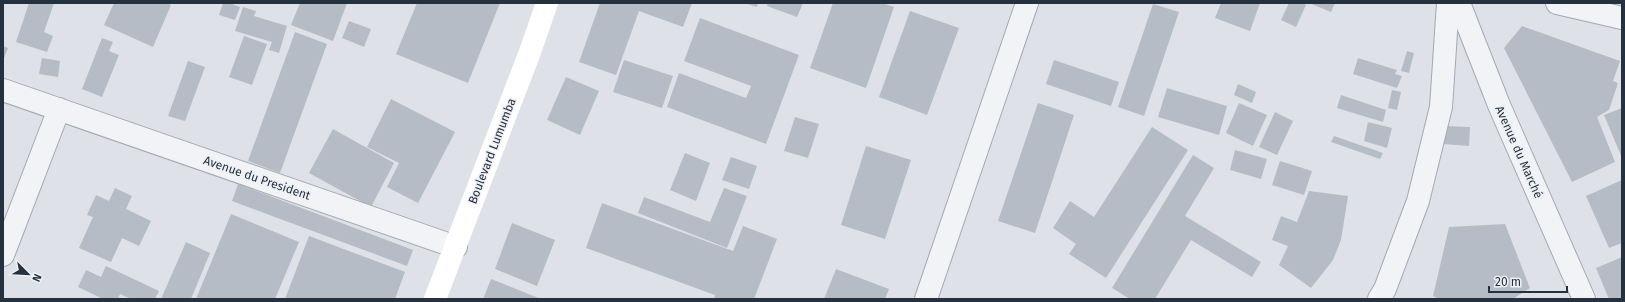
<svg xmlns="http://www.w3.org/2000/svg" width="1625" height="302" font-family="'Fira Sans',sans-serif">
	<rect width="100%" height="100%" fill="#dee2e8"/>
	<g fill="#b5bcc5">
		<path d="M 29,3 L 54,3 L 44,32 L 53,36 L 47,52 L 16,42 Z"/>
		<path d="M 114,3 L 167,3 L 171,5 L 153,47 L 104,25 Z"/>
		<path d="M 223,3 L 229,3 L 240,7 L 235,20 L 219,15 Z"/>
		<path d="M 300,3 L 347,3 L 333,41 L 291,25 Z"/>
		<path d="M 417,3 L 500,3 L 468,83 L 396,54 Z"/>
		<path d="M 600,3 L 692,3 L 683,27 L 639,11 L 616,75 L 579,62 Z"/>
		<path d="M 744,3 L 758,3 L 757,7 Z"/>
		<path d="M 768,3 L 803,3 L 797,17 L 767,6 Z"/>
		<path d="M 833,3 L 882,3 L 894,7 L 866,88 L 810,68 Z"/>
		<path d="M 1221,3 L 1260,3 L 1250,31 L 1215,18 Z"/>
		<path d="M 1289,3 L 1303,3 L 1306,5 L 1296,27 L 1281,20 Z"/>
		<path d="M 1309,3 L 1335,3 L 1331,12 Z"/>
		<path d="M 1153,4 L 1179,12 L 1144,116 L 1118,107 Z"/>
		<path d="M 243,7 L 256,11 L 254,16 L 287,26 L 279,53 L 269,50 L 272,42 L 235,31 Z"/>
		<path d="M 910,11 L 959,28 L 927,115 L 879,97 Z"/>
		<path d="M 700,18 L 799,55 L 766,144 L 667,107 L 679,73 L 746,98 L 751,86 L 684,61 Z"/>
		<path d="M 349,21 L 371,29 L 364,47 L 342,38 Z"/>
		<path d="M 1522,26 L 1620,61 L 1613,81 L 1618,83 L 1609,110 L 1597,117 L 1615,162 L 1572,182 L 1504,48 Z"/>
		<path d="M 295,32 L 327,44 L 280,173 L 248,161 Z"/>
		<path d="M 244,36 L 267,44 L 252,85 L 229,77 Z"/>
		<path d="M 102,38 L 113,42 L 109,51 L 119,55 L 102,97 L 82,89 Z"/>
		<path d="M 3,46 L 8,48 L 3,61 Z"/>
		<path d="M 1407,51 L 1414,53 L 1409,73 L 1401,71 Z"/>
		<path d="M 42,58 L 60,61 L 58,77 L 39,74 Z"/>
		<path d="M 1358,58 L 1397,70 L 1395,74 L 1402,76 L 1397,88 L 1353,74 Z"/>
		<path d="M 624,60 L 673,76 L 662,108 L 613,92 Z"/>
		<path d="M 1054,60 L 1119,82 L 1111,106 L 1046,84 Z"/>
		<path d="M 188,61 L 205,67 L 185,121 L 168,116 Z"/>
		<path d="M 566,77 L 599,91 L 580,135 L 547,120 Z"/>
		<path d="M 1238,84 L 1256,92 L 1252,103 L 1234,95 Z"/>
		<path d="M 1167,88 L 1227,106 L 1219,135 L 1158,117 Z"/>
		<path d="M 1392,90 L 1401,92 L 1397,110 L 1388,108 Z"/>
		<path d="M 1341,95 L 1386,110 L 1383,122 L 1337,108 Z"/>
		<path d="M 391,99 L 455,132 L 418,203 L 387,187 L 399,163 L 367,147 Z"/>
		<path d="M 1038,103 L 1074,115 L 1035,233 L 998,221 Z"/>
		<path d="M 1239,103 L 1267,115 L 1253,146 L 1226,133 Z"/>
		<path d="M 1622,108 L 1622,158 L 1604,115 Z"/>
		<path d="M 1275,112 L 1293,121 L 1277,155 L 1259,147 Z"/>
		<path d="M 795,117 L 819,124 L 808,158 L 784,151 Z"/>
		<path d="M 1368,122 L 1392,128 L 1387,148 L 1364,141 Z"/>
		<path d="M 1444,126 L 1470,127 L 1469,146 L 1443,144 Z"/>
		<path d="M 1152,127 L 1188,150 L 1106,278 L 1069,254 L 1076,244 L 1053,228 L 1070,201 L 1094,217 Z"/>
		<path d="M 333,129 L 394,163 L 371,207 L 309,173 Z"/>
		<path d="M 1334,136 L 1383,153 L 1380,159 L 1331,142 Z"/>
		<path d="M 866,146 L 911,160 L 885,239 L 841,225 Z"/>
		<path d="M 1235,150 L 1267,159 L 1261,179 L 1230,170 Z"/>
		<path d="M 685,153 L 710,163 L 696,201 L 670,190 Z"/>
		<path d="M 1193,155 L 1214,168 L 1185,216 L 1261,262 L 1252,277 L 1191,240 L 1155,299 L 1130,299 L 1112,288 Z"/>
		<path d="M 731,157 L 757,166 L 749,189 L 722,180 Z"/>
		<path d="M 1280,161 L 1312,171 L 1304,195 L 1272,185 Z"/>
		<path d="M 1622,180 L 1622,243 L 1609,248 L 1586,196 Z"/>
		<path d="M 238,184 L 413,250 L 407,266 L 232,201 Z"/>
		<path d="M 115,188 L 132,196 L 126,209 L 151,221 L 139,246 L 122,238 L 111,262 L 79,248 L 93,217 L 87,215 L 96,195 L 109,201 Z"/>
		<path d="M 724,188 L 747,196 L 727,248 L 638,213 L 644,197 L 710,222 Z"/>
		<path d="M 1309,191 L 1348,196 L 1341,240 L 1333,260 L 1311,288 L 1279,265 L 1288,246 L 1272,240 L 1281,216 L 1297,222 Z"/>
		<path d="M 602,203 L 733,251 L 743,226 L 777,239 L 754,299 L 714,299 L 715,295 L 586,248 Z"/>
		<path d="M 231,214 L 299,242 L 275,299 L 196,299 Z"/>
		<path d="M 512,223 L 555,240 L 537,286 L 495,269 Z"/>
		<path d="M 1505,224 L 1530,288 L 1513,299 L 1439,299 L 1433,296 L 1449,227 Z"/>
		<path d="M 309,236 L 405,272 L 395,299 L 285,299 Z"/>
		<path d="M 186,242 L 210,253 L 191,299 L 161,299 Z"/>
		<path d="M 1622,257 L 1622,299 L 1609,299 L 1596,268 Z"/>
		<path d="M 106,266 L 159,291 L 155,299 L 131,299 L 120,294 L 118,299 L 103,299 L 78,287 L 86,270 L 101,277 Z"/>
		<path d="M 836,269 L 889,289 L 885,299 L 824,299 Z"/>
		<path d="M 491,279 L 541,299 L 483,299 Z"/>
	</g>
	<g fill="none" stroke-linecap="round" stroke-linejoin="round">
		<defs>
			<g id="street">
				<path d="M 1459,3 L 1499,105 L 1584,299"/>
				<path d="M 1557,3 L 1622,18"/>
				<path d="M 3,90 L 456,247"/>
				<path d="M 3,255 L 59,109"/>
				<path d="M 926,299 L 1027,3"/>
				<path d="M 1379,299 L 1385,289 L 1418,201 L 1441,107 L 1448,3"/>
			</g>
		</defs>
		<use href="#street" stroke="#a3a9b2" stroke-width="24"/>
		<use href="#street" stroke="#f1f3f6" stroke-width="22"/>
		<path stroke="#fff" stroke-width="22" d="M 435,299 L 530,52 L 547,3"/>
	</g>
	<g text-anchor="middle" stroke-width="3" stroke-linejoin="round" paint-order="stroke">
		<g font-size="12" fill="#26313f" stroke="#edf1f6">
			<text transform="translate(492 151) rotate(-69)" y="4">Boulevard Lumumba</text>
			<text transform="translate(1519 152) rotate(66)" y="4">Avenue du Marché</text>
			<text transform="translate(257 178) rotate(19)" y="4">Avenue du President</text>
		</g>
	</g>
	<rect width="1625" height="302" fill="none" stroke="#26313f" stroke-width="8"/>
	<g transform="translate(28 274) rotate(114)" stroke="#edf1f6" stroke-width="3" paint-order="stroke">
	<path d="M0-3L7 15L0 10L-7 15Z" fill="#26313f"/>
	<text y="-6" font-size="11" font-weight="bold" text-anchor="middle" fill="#26313f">N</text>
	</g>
	<path d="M1489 286v6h78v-6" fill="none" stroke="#26313f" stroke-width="2"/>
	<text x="1495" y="286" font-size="12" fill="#26313f" stroke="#edf1f6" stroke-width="3" paint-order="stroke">20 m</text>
</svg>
